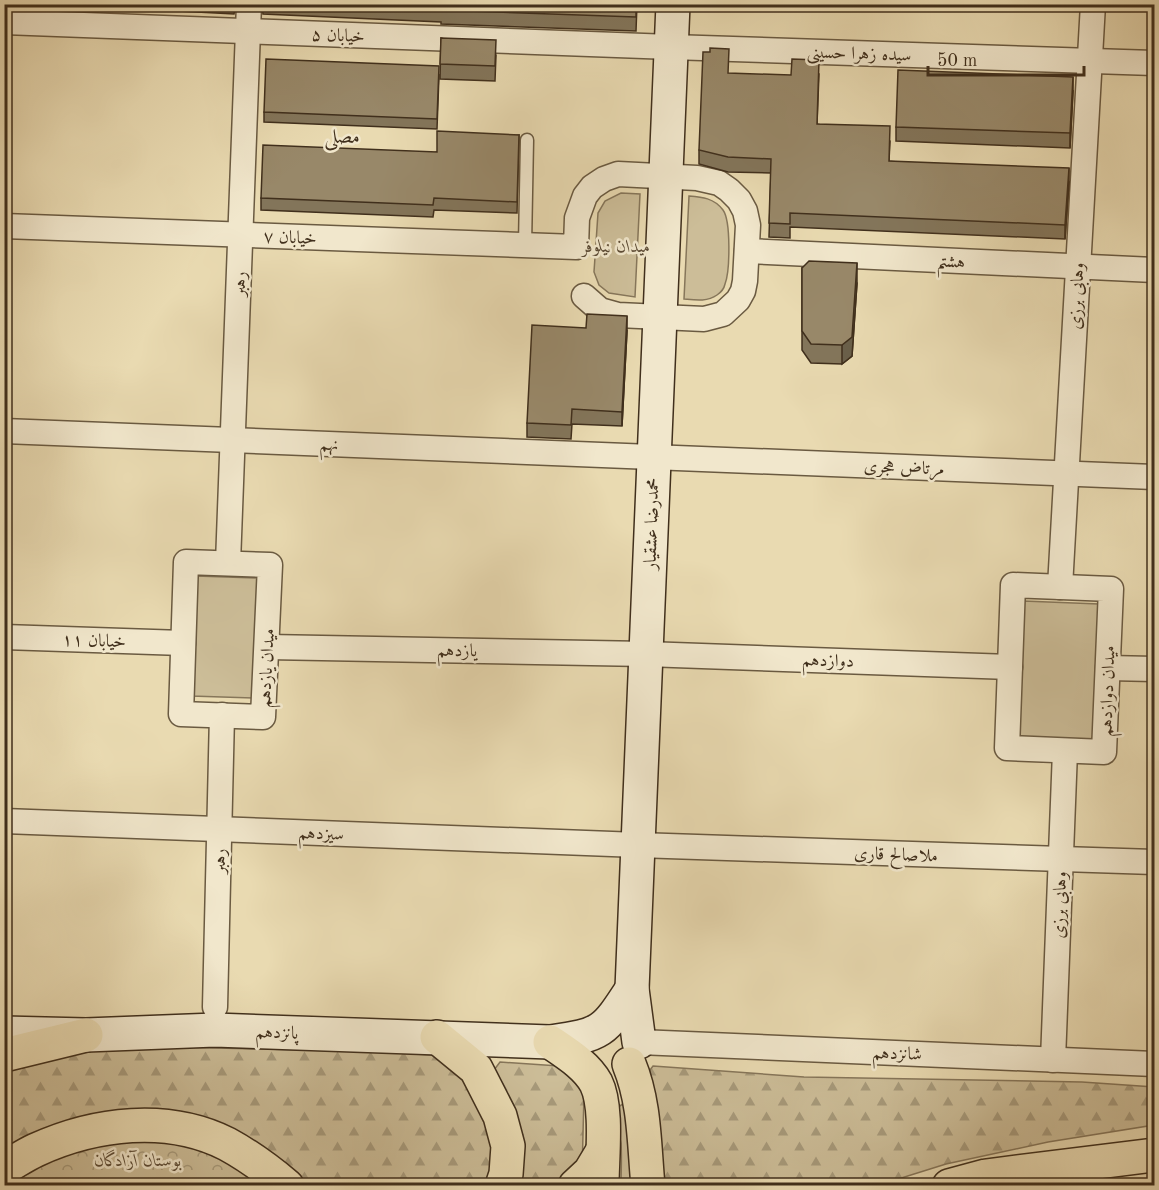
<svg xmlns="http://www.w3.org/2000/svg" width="1159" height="1190" font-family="'Old Standard TT',Amiri,serif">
	<defs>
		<pattern id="forest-firs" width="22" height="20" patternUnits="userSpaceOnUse" patternTransform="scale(1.5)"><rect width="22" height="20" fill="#ccbd98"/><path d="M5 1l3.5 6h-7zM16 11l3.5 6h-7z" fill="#a79a7b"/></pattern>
		<pattern id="park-crowns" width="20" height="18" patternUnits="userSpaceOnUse" patternTransform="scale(1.5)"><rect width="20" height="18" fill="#ccbd98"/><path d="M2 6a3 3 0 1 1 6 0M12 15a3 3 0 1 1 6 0" fill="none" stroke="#a79a7b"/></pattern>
	</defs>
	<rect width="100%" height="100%" fill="#e9dab1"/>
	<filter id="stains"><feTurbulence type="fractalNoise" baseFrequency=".00333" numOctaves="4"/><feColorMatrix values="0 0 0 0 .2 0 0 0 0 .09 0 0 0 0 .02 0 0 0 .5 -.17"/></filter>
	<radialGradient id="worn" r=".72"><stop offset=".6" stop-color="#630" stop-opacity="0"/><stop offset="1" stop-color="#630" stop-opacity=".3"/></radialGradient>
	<g fill="#ccbd98" stroke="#86765a" stroke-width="1.5">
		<path d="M 621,193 L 640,194 L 635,297 L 609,293 L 599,285 L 594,272 L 598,213 L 605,201 Z"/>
		<path d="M 689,196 C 702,197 714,198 723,210 C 731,221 730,271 725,284 C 724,289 720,293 717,295 C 707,302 695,300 684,299 Z"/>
		<path d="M 196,576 L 258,578 L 253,698 L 191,696 Z"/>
		<path d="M 1023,601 L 1099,604 L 1093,741 L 1018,738 Z"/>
		<path d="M 627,1103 L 635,1185 L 621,1185 C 621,1172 622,1157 621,1143 C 619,1130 607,1106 627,1103 Z"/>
	</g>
	<g fill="url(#forest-firs)" stroke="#86765a" stroke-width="1.5">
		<path d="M 137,1046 L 385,1052 L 445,1056 L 490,1111 L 493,1155 L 486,1185 L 302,1185 L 5,1157 L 5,1062 L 71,1047 Z"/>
		<path d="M 500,1062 L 559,1066 L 568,1070 L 584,1094 L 582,1174 L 565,1185 L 512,1185 L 491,1074 Z"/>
		<path d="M 653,1066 L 804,1077 L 1082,1082 L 1154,1087 L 1154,1125 L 1048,1142 L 946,1164 L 879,1185 L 659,1185 L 650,1070 Z"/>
	</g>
	<path fill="url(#park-crowns)" stroke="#86765a" stroke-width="1.5" d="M 99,1137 L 206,1145 L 272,1185 L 5,1186 L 4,1177 Z"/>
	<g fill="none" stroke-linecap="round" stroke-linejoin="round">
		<defs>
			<path id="lane" d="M 525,245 L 527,140"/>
			<g id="street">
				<path d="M 4,22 L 671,47 L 1154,63"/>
				<path d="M 4,226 L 576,247 L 577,218 L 585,196 L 592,187 L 604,179 L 618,174 L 697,178 L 719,183 L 729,190 L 739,200 L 745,211 L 748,225 L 745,281 L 743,291 L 738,300 L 723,314 L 704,319 L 618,315 L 600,310 L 584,296"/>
				<path d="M 747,251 L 1154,270"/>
				<path d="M 4,431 L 1154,477"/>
				<path d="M 186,562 L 270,565 L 263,717 L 181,714 Z"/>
				<path d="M 228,563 L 249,4"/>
				<path d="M 1013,585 L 1111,589 L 1104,752 L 1007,748 Z"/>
				<path d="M 1060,587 L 1093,4"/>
				<path d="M 4,637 L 183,643"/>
				<path d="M 268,647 L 646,654 L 1010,667"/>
				<path d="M 1108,668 L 1154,669"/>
				<path d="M 4,821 L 638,845 L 1154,862"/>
				<path d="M 215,1007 L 222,715"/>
				<path d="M 639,1042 L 1154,1064"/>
				<path d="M 1053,1060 L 1065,751"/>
			</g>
			<g id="secondary">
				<path d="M 4,1033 L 86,1035 L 215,1030 L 550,1042 C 602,1035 604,1032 632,989"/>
				<path d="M 639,1042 L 632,989 L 673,4"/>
			</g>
			<g id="highway">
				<path d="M 437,1037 L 476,1069 L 500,1116 L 508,1146 L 506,1174 L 502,1186"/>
				<path d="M 550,1042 C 566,1053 586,1065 596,1083 C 608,1107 602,1157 602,1186"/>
				<path d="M 4,1055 L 86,1035"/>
				<path d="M 629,1064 C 645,1103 644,1144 648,1186"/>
				<path d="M 4,1168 C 15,1162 25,1155 36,1150 C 95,1123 168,1114 227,1144 C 249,1156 268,1170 287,1186"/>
				<path d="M 575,1186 L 590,1172 L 602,1152"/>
				<path d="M 949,1186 L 986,1176 L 1154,1155"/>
			</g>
		</defs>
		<use href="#lane" stroke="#6a5a41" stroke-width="15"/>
		<use href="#street" stroke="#6a5a41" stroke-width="27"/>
		<use href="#secondary" stroke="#402f1c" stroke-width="36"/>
		<use href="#highway" stroke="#402f1c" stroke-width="36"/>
		<use href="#lane" stroke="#f1e7cc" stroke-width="12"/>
		<use href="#street" stroke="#f1e7cc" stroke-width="24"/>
		<use href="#secondary" stroke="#f1e7cc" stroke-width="33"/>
		<use href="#highway" stroke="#e9dab1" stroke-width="33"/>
	</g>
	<g fill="#83755a" stroke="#402f1c" stroke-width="1.5">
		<path d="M 44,4 L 236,4 L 234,14 Z"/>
		<path d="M 262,4 L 637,4 L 636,31 L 441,24 L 441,22 L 263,14 Z"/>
		<path d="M 441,38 L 496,55 L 495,81 L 440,79 Z"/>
		<path d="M 819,74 L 817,124 L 890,141 L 889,161 L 1069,182 L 1065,239 L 790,227 L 790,238 L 769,237 L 771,173 L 728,172 L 699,164 L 699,150 L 791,75 Z"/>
		<path d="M 439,75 L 437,129 L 264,122 L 264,112 Z"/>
		<path d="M 1073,91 L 1070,148 L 896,141 L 896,127 Z"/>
		<path d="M 519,135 L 517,213 L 434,210 L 433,217 L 261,210 L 261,198 L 437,152 Z"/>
		<path d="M 802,268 L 857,283 L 852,356 L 842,364 L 811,363 L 802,350 Z"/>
		<path d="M 627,331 L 622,426 L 572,424 L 571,439 L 527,437 L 527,423 Z"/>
	</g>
	<g fill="#6a5f4a" stroke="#402f1c" stroke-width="1.5">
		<path d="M 1073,77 L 1073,91 L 1070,148 L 1070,133 Z"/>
		<path d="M 1069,168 L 1069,182 L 1065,239 L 1065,225 Z"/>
		<path d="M 857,263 L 857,283 L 852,356 L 842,364 L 842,345 Z"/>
		<path d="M 627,316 L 627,331 L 622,426 L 622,412 Z"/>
	</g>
	<g fill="#988869" stroke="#402f1c" stroke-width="1.5">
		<path d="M 372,4 L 636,4 L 636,17 L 441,10 L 441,8 Z"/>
		<path d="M 441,38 L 496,40 L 495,66 L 440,64 Z"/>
		<path d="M 710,48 L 729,49 L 728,73 L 791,75 L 792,59 L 819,60 L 817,124 L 890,126 L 889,161 L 1069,168 L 1065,225 L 790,213 L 790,224 L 769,223 L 771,159 L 728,157 L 699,150 L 703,52 L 710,52 Z"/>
		<path d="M 266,59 L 439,66 L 437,119 L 264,112 Z"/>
		<path d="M 898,70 L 1073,77 L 1070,133 L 896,127 Z"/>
		<path d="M 437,131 L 519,135 L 517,202 L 434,198 L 433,205 L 261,198 L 263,145 L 437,152 Z"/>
		<path d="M 809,261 L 857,263 L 852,337 L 842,345 L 811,344 L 802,331 L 802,268 Z"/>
		<path d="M 587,314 L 627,316 L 622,412 L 572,409 L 571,425 L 527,423 L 532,325 L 586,328 Z"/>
	</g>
	<g text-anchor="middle" stroke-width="5" stroke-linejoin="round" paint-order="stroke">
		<g font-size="18" fill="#402f1c" stroke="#f1e7cc">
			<text transform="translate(338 35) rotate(2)" y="6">خیابان ۵</text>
			<text transform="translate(859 53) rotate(2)" y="6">سیده زهرا حسینی</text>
			<text transform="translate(290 237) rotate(2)" y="6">خیابان ۷</text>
			<text transform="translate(951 261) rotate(3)" y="6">هشتم</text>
			<text transform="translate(239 284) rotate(-88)" y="6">رهبر</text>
			<text transform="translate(1076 296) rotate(-87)" y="6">وهابی برزی</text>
			<text transform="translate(329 444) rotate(2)" y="6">نهم</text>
			<text transform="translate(904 467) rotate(2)" y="6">مرتاض هجری</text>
			<text transform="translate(651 524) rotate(-88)" y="6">محمدرضا عشقیار</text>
			<text transform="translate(94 640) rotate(2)" y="6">خیابان ۱۱</text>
			<text transform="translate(457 650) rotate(1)" y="6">یازدهم</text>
			<text transform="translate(828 660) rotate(2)" y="6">دوازدهم</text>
			<text transform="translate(266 668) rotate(-87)" y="6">میدان یازدهم</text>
			<text transform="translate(1107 691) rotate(-88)" y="6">میدان دوازدهم</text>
			<text transform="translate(321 833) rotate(2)" y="6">سیزدهم</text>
			<text transform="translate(896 854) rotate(2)" y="6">ملاصالح قاری</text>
			<text transform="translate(219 861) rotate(-89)" y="6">رهبر</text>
			<text transform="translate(1059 905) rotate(-88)" y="6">وهابی برزی</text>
			<text transform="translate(277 1032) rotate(2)" y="6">پانزدهم</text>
			<text transform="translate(897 1053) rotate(2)" y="6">شانزدهم</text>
		</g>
		<g font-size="18" font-style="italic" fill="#5c4b35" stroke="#f1e7cc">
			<text x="616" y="252">میدان نیلوفر</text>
			<text x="138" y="1166">بوستان آزادگان</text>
		</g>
		<g font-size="20" fill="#402f1c" stroke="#f1e7cc">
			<text x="342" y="143">مصلی</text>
		</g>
	</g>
	<rect width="1159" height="1190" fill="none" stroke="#e9dab1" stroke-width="24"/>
	<rect x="6" y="6" width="1147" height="1178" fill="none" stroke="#402f1c" stroke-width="3"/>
	<rect x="12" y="12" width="1135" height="1166" fill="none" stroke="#402f1c" stroke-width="1.5"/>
	<path d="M928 66v9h156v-9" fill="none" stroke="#402f1c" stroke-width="3"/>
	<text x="937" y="66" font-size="18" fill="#402f1c" stroke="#f1e7cc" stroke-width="4.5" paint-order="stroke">50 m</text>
	<rect width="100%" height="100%" filter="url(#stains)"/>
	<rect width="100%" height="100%" fill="url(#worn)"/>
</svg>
